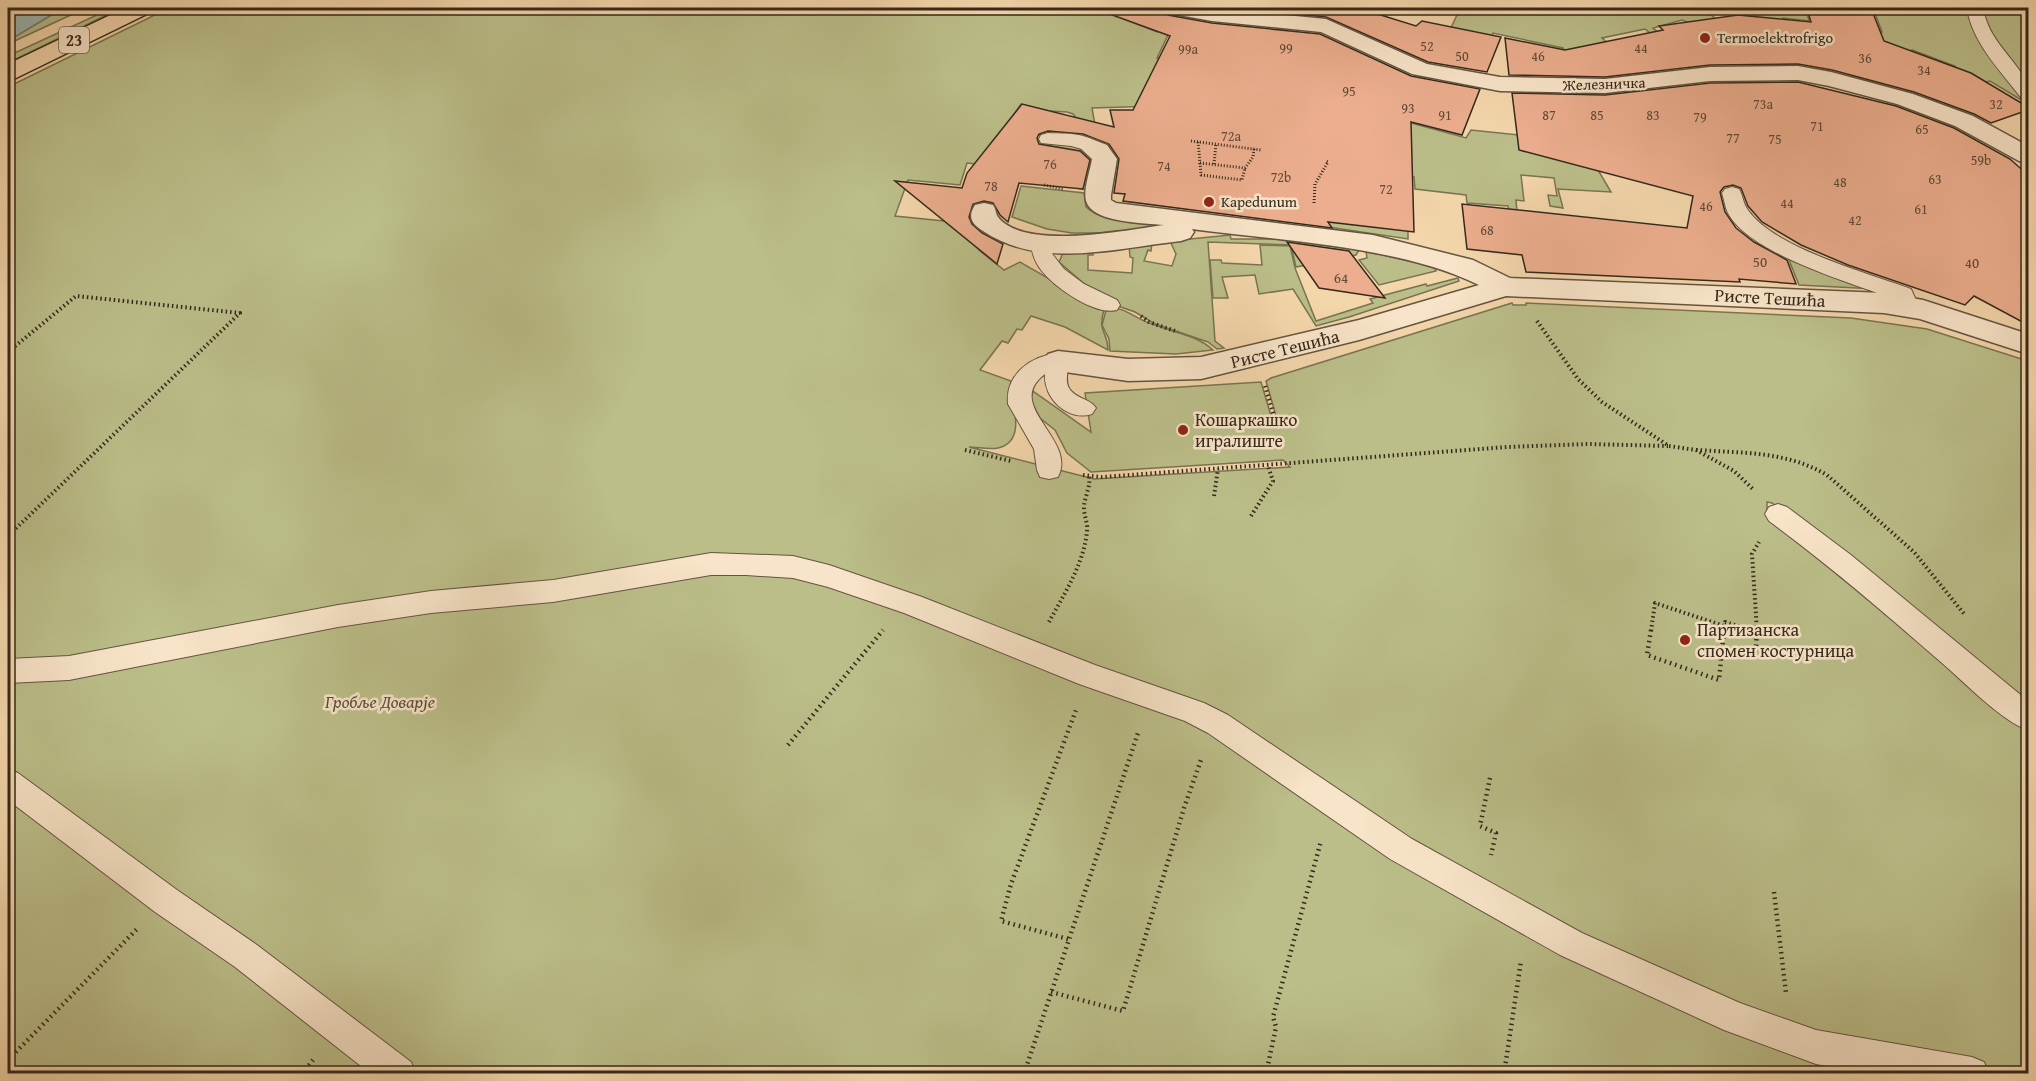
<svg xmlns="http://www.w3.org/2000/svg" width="2036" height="1081" font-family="'Gentium Book Plus',serif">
	<rect width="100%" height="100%" fill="#f4d6ab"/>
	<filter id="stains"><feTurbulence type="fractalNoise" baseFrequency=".00333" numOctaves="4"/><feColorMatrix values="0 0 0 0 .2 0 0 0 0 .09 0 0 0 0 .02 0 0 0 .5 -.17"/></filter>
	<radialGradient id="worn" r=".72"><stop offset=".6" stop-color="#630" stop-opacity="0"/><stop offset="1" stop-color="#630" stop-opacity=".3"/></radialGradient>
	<g fill="#bbbe89" stroke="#787452" stroke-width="1.5">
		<path d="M 63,8 L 86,8 L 8,44 L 8,41 Z"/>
		<path d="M 112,8 L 121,8 L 8,63 L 8,56 Z"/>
		<path d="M 169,8 L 1128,8 L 1117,16 L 1157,32 L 1177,15 L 1321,29 L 1170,31 L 1157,58 L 1209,68 L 1466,138 L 1471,130 L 1528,136 L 1588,153 L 1611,192 L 1558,189 L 1563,208 L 1550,206 L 1548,195 L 1557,196 L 1554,178 L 1521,175 L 1524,201 L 1516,200 L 1517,212 L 1509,212 L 1508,206 L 1467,203 L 1466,195 L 1415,189 L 1414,177 L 1353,171 L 1408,221 L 1408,239 L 1315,225 L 1191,105 L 1092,108 L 1095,125 L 1078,120 L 1073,114 L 1067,112 L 1049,111 L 1021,104 L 1010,120 L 1024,132 L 1047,135 L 1015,135 L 1014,145 L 1046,146 L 1047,143 L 1076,145 L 1095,157 L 1090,190 C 1049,186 1009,167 967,163 L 960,185 L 908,180 L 895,216 L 954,222 L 980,251 L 1004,270 L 1020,262 L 1104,310 C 1097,333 1108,331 1108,350 L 1065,327 L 1031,316 L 1022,330 L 1017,329 L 1008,343 L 1002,341 L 980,370 L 1011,381 C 1011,402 1028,441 998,448 C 989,450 978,447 969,447 L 1094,479 L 1290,467 L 1283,460 L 1091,472 L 1067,453 L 1055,430 L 1036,415 L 1027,387 L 1091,432 L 1085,393 L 1261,382 L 1274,426 L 1279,426 L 1266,381 L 1271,378 L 1512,303 L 1513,305 L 1526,305 L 1526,303 L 1851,318 L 1927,329 L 2028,361 L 2028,710 L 1813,532 L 1772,503 L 1767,502 L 1767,514 L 2028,725 L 2028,1073 L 8,1074 L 8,87 Z"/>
		<path d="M 1437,8 L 1811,8 L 1812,13 L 1807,13 L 1809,21 L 1783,18 L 1784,22 L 1742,19 L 1735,11 L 1709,13 L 1745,45 L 1682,20 L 1653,28 L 1703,69 L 1678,56 L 1645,29 L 1602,38 L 1631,63 L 1595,67 L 1606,79 L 1575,80 L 1563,48 L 1493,33 L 1491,38 L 1449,32 L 1457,15 Z"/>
		<path d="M 1873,8 L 1971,8 L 1993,53 L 2028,104 L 1990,81 L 1968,87 L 1947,78 L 1955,66 L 1912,50 L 1891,73 L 1896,85 L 1893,89 L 1852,77 L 1849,68 L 1853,29 L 1882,32 Z"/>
		<path d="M 1980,8 L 2028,8 L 2028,87 L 1986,28 Z"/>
		<path d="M 1021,186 L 1084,193 L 1086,207 C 1105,224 1130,219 1154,226 L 1149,228 L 1100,233 L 1072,233 L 1047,229 L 1012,217 Z"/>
		<path d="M 1230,235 L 1231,239 L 1279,239 L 1359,250 L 1356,255 L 1296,267 L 1291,245 L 1208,242 L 1215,341 L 1224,348 L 1217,349 L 1208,342 L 1155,324 L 1135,312 L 1118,306 L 1088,287 L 1059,262 L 1063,253 L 1094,249 L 1093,255 L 1088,255 L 1088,270 L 1132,273 L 1133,258 L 1130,257 L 1129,245 L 1152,242 L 1151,251 L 1148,250 L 1144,261 L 1172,266 L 1176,254 L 1170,241 Z"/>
		<path d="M 1260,245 L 1290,246 L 1295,268 L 1316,321 L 1373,303 L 1370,299 L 1426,284 L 1427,286 L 1458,278 L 1459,281 L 1349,317 L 1316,326 L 1293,289 L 1259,294 L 1255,275 L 1222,277 L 1228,298 L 1213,298 L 1210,260 L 1221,260 L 1222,263 L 1262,265 Z"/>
		<path d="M 1366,251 L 1435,267 L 1436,271 L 1379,285 L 1359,260 L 1367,258 Z"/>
		<path d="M 1787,255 L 1876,289 L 1799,285 Z"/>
		<path d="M 1107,307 C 1125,307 1136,319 1152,324 C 1172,332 1197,335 1213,350 L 1176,354 L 1110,351 L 1109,339 L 1102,325 Z"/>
	</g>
	<path fill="#9eb7b2" stroke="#747e76" stroke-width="1.5" d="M 8,8 L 63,8 L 8,41 Z"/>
	<g fill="#ecae8e" stroke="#34291c" stroke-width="1.5">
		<path d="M 1105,8 L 1163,8 L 1168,15 L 1212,23 L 1320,34 L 1411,76 L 1480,89 L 1462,135 L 1411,122 L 1414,232 L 1328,222 L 1332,228 L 1123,201 L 1125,194 L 1114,193 L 1119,159 L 1109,144 L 1083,134 L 1048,131 L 1039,134 L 1037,138 L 1039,144 L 1080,151 L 1090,160 L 1083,189 L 1019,183 L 1008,222 L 1000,215 L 993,203 L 984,201 L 973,204 L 969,217 L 972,224 L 982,233 L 1003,244 L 997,264 L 895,181 L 962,188 L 967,173 L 1022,104 L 1114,127 L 1110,110 L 1133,110 L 1170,36 L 1104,12 Z"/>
		<path d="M 1230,8 L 1347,8 L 1371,12 L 1416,26 L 1422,21 L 1501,37 L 1487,72 L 1428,62 L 1326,17 Z"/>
		<path d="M 1812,8 L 1871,8 L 1884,41 L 1971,73 L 2028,107 L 2028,110 L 1991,123 L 1974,114 L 1914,92 L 1832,70 L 1798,64 L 1710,65 L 1605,77 L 1509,75 L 1505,38 L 1565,50 L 1663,30 L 1659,26 L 1738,15 L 1811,22 L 1808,13 L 1814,14 Z"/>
		<path d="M 1798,82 L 1896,106 L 1954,128 L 2010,159 L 2028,175 L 2028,325 L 1974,296 L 1965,305 L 1848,265 L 1801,245 L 1762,222 L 1748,206 L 1741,188 L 1733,185 L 1724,187 L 1720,192 L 1725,212 L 1736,228 L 1754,242 L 1787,260 L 1796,284 L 1739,279 L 1740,282 L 1526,272 L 1522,255 L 1467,249 L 1462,204 L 1687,228 L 1693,196 L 1519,150 L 1512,93 L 1605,95 L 1710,83 Z"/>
		<path d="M 1287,242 L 1349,251 L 1385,298 L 1319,288 Z"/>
	</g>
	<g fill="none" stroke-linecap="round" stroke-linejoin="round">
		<defs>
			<g id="lane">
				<path d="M 1967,8 L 1983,8 C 1989,41 2012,55 2027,82 C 2030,87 2028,94 2028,100 L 2022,99 C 2001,71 1972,43 1967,8 Z"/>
				<path d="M 1048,133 C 1063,134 1089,132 1098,145 L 1096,149 L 1089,151 L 1071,146 L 1041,143 L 1039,139 L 1041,135 Z"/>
				<path d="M 1732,187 L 1739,189 C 1743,195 1743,204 1748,210 C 1774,248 1868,273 1911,289 L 1919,307 L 1916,312 L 1908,314 L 1900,312 L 1894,299 C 1852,283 1746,253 1727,211 C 1725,206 1724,199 1722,193 L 1725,189 Z"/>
				<path d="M 1041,237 L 1048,239 L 1053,255 L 1064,269 L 1084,284 L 1117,300 L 1120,305 L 1117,310 C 1095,316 1054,287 1041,270 C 1035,262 1032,254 1031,244 L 1034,239 Z"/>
				<path d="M 1058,353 L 1066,355 C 1072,365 1063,378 1069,388 C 1075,399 1090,398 1096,408 L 1092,414 C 1068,422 1043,398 1045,374 C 1002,406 1078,439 1058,477 L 1049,479 L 1040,477 L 1037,470 L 1034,449 L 1008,404 C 1005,374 1031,356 1058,353 Z"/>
				<path d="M 1778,504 L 1787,507 L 1851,555 L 2028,701 L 2028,730 C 2004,723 1963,681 1942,663 C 1886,614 1829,565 1769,521 L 1765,514 L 1769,507 Z"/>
				<path d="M 711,553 L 793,556 L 829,565 L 922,597 L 1095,665 L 1204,703 L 1228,715 L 1412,839 L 1582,933 L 1740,1003 L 1816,1030 L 1972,1057 L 1984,1062 L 1989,1074 L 1871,1074 L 1816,1064 L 1724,1030 L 1560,955 L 1390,859 L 1208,733 L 1185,721 L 1079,684 L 904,613 L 828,587 L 793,578 L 746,575 L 711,575 L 553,602 L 431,613 L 338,627 L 69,680 L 8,683 L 8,659 L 69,656 L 338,605 L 431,591 L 553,580 Z"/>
				<path d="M 8,769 L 18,773 L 177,890 L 257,945 L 411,1062 L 416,1074 L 371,1074 L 235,967 L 155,912 L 8,800 Z"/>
			</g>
			<g id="street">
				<path d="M 1165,8 L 1212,8 L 1326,19 L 1427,64 L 1500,77 L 1605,79 L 1710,67 L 1798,66 L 1831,72 L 1913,94 L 1973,116 L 2028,146 L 2028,163 L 2019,161 L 1955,126 L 1897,104 L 1829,86 L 1798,80 L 1710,81 L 1605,93 L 1500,91 L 1412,74 L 1321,32 L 1212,21 L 1168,13 Z"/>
				<path d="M 1089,138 L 1107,145 L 1117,159 L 1111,195 L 1111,200 L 1116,203 L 1373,235 L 1473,260 L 1510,278 L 1884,293 L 1923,300 L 2028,334 L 2028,354 L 1920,319 L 1884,313 L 1506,296 L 1359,340 L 1201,379 L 1128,381 L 1058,371 L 1048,368 L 1043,361 L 1048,354 L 1058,351 L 1128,359 L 1201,357 L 1359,320 L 1479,285 C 1400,246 1281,241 1192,229 L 1194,232 L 1190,238 L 1181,241 C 1116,248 1041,270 983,231 C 972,224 967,217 975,205 L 984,203 L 993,205 C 996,209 996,215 998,217 C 1024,251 1127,230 1164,225 C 1145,223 1092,223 1086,201 C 1083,190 1090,171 1092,159 L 1077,145 L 1080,140 Z"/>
			</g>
			<path id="primary" d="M 125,8 L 152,8 L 149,13 L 16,78 L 8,80 L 8,64 Z"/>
		</defs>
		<use href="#lane" stroke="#645440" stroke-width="2"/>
		<use href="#street" stroke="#645440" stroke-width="3"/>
		<use href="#primary" stroke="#34291c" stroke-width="3"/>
		<g stroke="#34291c" stroke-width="3" stroke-dasharray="1 2" stroke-linecap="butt">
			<path d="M 2024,8 L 2028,15"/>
			<path d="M 1191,141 L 1261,150"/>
			<path d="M 1198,142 L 1200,163 L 1245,168 L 1253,157 L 1254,149"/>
			<path d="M 1200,163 L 1201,175 L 1242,180 L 1245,168"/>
			<path d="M 1214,164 L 1216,144"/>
			<path d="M 1044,185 L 1063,189"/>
			<path d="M 1314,203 L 1315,184 L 1328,162 L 1326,161"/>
		</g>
		<g stroke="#34291c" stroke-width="4" stroke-dasharray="1.5 3" stroke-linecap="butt">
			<path d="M 1141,316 L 1149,322 L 1178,332"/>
			<path d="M 1537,321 L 1578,379 L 1602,402 L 1669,446 L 1696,450 L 1734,471 L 1754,490"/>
			<path d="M 8,352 L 76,296 L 240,313 L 8,536"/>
			<path d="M 1265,386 L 1276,423 L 1273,423"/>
			<path d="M 965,450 L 1011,461"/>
			<path d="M 1696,450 C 1742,453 1786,451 1827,475 L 1914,552 L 1965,615"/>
			<path d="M 1083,475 L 1102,477 L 1507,447 L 1588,444 L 1668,446"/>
			<path d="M 1214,496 L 1218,469"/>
			<path d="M 1251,516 L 1273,481 L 1268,466"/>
			<path d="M 1049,622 C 1064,594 1084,564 1087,531 C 1088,523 1084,516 1084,508 C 1084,497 1091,488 1089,476"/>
			<path d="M 1651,631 L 1655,603 L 1724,626"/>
			<path d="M 1724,631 L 1725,622 L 1754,631"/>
			<path d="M 1757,631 L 1752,554 L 1759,542"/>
		</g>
		<g stroke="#34291c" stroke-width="4.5" stroke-dasharray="1.5 4" stroke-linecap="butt">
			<path d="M 1651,630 L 1647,655 L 1719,680 L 1724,630"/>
			<path d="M 1750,630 L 1757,632 L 1757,630"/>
			<path d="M 1756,646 L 1757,632"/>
			<path d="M 788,745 L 883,630"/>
			<path d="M 1490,778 L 1480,826 L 1496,833 L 1491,855"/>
			<path d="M 1774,892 L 1786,993"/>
			<path d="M 1068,939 L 1001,921 L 1011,884 L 1076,710"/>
			<path d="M 1051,992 L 1123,1011 L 1184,808 L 1202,757"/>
			<path d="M 8,1060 L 138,928"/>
			<path d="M 302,1074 L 313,1060"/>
			<path d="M 1024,1074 L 1139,730"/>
			<path d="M 1266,1074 L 1276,1027 L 1273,1017 L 1321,841"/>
			<path d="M 1504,1074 L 1521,961"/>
		</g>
		<use href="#lane" fill="#f8e4c8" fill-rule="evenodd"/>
		<use href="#street" fill="#f8e4c8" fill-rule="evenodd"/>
		<use href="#primary" fill="#f4d6ab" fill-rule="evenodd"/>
	</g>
	<g fill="#8f2418" stroke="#f8e4c8" stroke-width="2">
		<circle cx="1705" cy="38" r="6"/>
		<circle cx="1209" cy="202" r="6"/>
		<circle cx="1183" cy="430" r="6"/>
		<circle cx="1685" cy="640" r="6"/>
	</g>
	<g text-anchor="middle" stroke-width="5" stroke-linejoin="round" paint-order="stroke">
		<g font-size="14" fill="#624a38">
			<text x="1427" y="51">52</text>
			<text x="1286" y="53">99</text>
			<text x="1641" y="53">44</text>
			<text x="1188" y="54">99a</text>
			<text x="1462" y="61">50</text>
			<text x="1538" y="61">46</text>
			<text x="1865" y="63">36</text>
			<text x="1924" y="75">34</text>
			<text x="1349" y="96">95</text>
			<text x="1763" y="109">73a</text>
			<text x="1996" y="109">32</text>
			<text x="1408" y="113">93</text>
			<text x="1445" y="120">91</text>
			<text x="1549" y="120">87</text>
			<text x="1597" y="120">85</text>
			<text x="1653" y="120">83</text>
			<text x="1700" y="122">79</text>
			<text x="1817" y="131">71</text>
			<text x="1922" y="134">65</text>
			<text x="1231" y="141">72a</text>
			<text x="1733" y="143">77</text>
			<text x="1775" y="144">75</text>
			<text x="1981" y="165">59b</text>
			<text x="1050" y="169">76</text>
			<text x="1164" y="171">74</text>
			<text x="1281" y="182">72b</text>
			<text x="1935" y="184">63</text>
			<text x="1840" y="187">48</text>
			<text x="991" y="191">78</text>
			<text x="1386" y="194">72</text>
			<text x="1787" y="208">44</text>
			<text x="1706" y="211">46</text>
			<text x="1921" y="214">61</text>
			<text x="1855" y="225">42</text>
			<text x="1487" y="235">68</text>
		</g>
		<g font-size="15" fill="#34291c" stroke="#f8e4c8" text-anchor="start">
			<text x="1717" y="43">Termoelektrofrigo</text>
			<text x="1221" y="207">Kapedunum</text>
		</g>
		<g font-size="15" fill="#34291c" stroke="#f8e4c8">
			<text transform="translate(1604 84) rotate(-2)" y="5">Железничка</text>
		</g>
		<g font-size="15" fill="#624a38">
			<text x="1760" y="267">50</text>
			<text x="1972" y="268">40</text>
			<text x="1341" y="283">64</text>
		</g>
		<rect fill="#f8e4c8" stroke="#6f6150" stroke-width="1.5" x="59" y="27" width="30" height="26" rx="4.5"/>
		<g font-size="16" font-weight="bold" fill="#34291c">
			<text x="74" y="46">23</text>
		</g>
		<g font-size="18" fill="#34291c" stroke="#f8e4c8">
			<text transform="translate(1770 298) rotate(3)" y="6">Ристе Тешића</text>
			<text transform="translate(1285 349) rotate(-14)" y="6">Ристе Тешића</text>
		</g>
		<g font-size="18" fill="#34291c" stroke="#f8e4c8" text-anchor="start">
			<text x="1195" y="426">Кошаркашко<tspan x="1195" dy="21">игралиште</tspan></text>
			<text x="1697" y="636">Партизанска<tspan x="1697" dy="21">спомен костурница</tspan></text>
		</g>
		<g font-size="18" font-style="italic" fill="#564e37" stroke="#f8e4c8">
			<text x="380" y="708">Гробље Доварје</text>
		</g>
	</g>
	<rect width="2036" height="1081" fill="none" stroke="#f4d6ab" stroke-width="30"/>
	<rect x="9" y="9" width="2018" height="1063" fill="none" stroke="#34291c" stroke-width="3"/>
	<rect x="15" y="15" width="2006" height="1051" fill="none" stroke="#34291c" stroke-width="1.5"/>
	<rect width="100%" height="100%" filter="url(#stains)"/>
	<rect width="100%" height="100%" fill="url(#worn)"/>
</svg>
